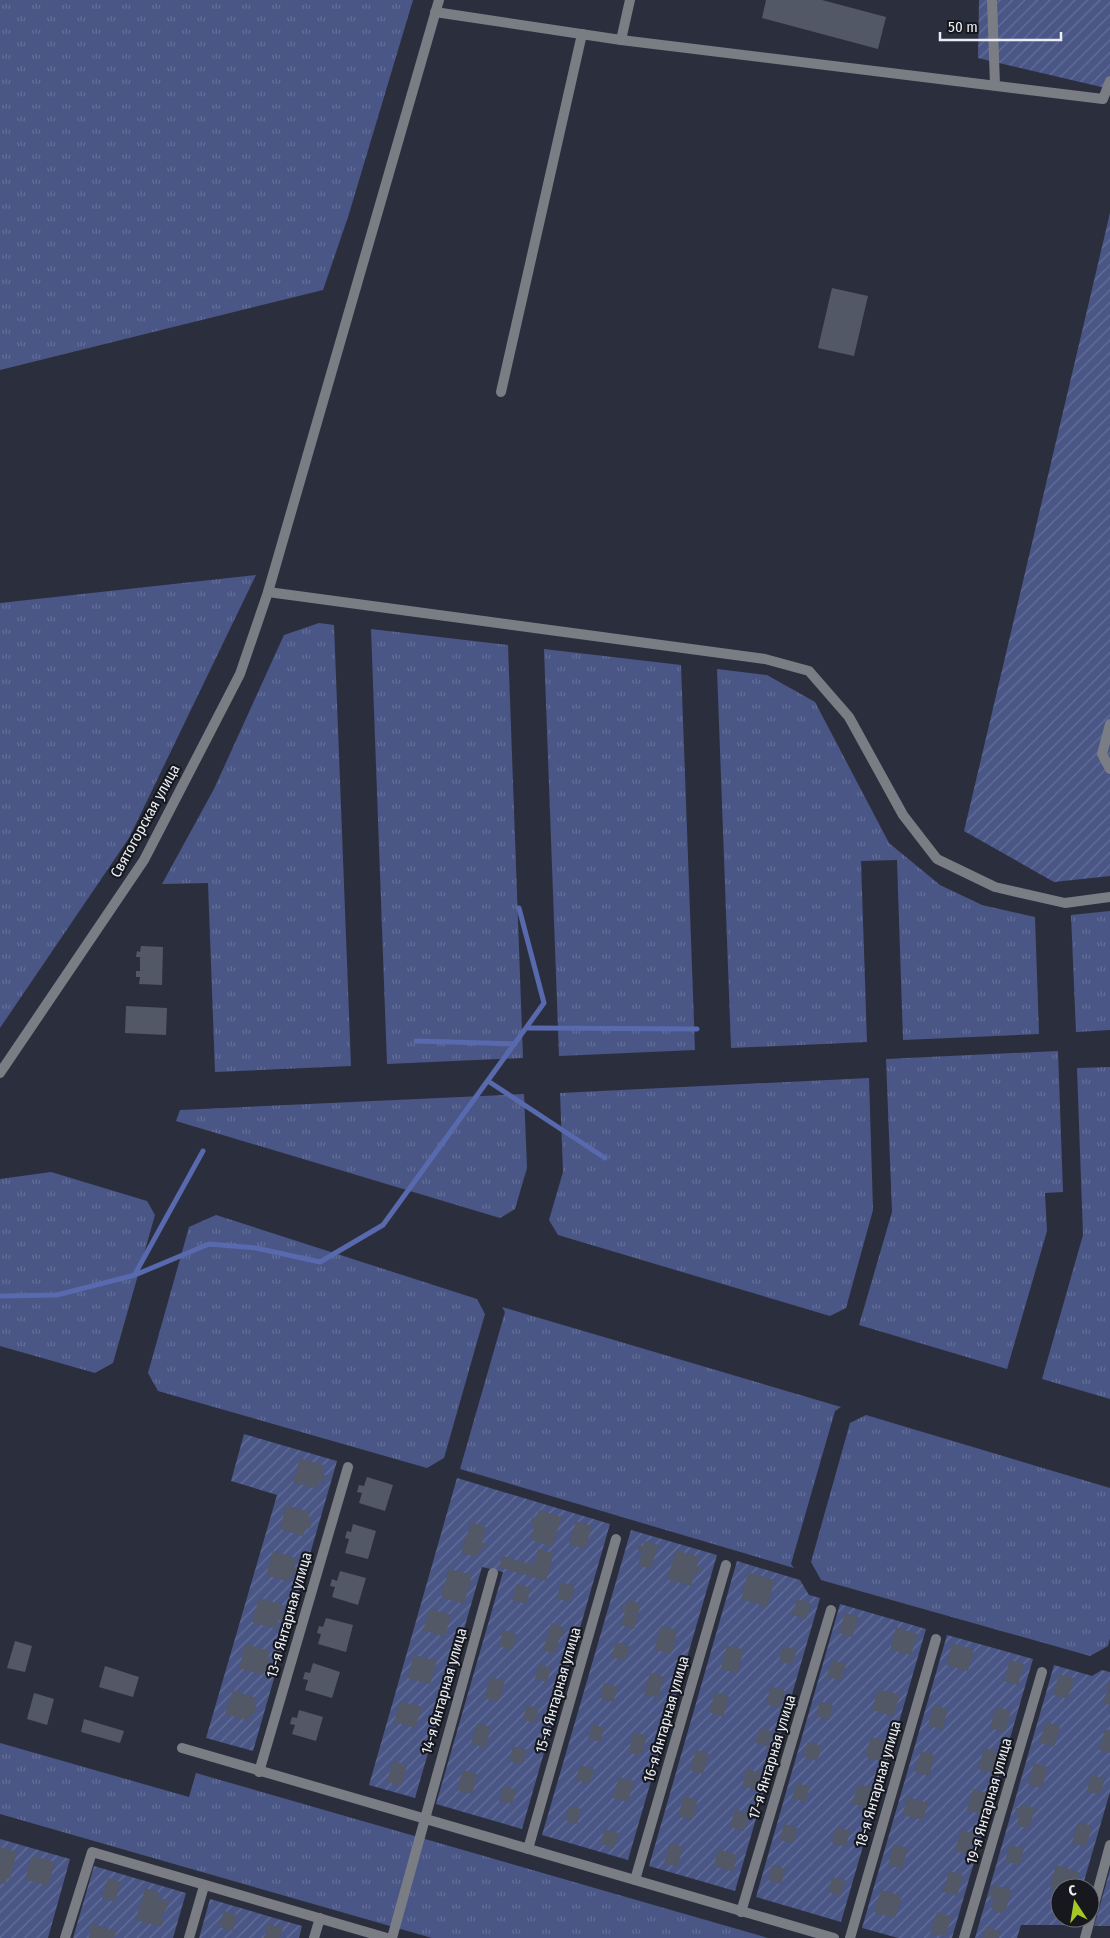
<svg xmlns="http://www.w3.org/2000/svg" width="1110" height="1938" font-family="'Fira Sans Condensed',sans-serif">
	<defs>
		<pattern id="grass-tufts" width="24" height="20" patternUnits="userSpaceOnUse" patternTransform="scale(1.25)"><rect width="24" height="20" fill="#4a5686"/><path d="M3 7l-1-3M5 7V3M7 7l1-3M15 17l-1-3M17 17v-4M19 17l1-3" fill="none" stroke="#646f98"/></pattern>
		<pattern id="garden-furrows" width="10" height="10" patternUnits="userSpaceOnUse" patternTransform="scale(1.25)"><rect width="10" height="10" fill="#4a5686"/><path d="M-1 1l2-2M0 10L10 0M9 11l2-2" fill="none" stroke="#646f98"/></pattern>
	</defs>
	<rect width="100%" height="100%" fill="#2b2f3d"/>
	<g fill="url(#grass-tufts)">
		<path d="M 0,0 L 413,0 L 348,217 L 323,290 L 0,370 Z"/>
		<path d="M 256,575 L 129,838 L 0,1028 L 0,603 Z"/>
		<path d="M 319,623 L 334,625 L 351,1066 L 215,1072 L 208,883 L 162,884 L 214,789 L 284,635 Z"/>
		<path d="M 371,629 L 508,645 L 523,1058 L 387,1064 Z"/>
		<path d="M 544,649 L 681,665 L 695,1050 L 559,1056 Z"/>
		<path d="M 717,669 L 767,675 L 815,702 L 889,843 L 940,885 L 982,905 L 1035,917 L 1039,1034 L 903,1040 L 897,860 L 861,861 L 867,1042 L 731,1048 Z"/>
		<path d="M 1110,911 L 1110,1030 L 1076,1032 L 1071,915 Z"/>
		<path d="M 1058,1051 L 1063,1192 L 1045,1193 L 1047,1231 L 1007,1369 L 859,1325 L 892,1212 L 886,1059 Z"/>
		<path d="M 1110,1067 L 1110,1399 L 1042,1379 L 1083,1235 L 1077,1068 Z"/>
		<path d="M 869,1078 L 873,1210 L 846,1308 L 830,1316 L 558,1235 L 549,1220 L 563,1172 L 560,1093 Z"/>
		<path d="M 524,1094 L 527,1168 L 515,1209 L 500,1218 L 176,1121 L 180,1110 Z"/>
		<path d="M 51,1172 L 147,1201 L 155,1215 L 113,1363 L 95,1373 L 0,1346 L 0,1179 Z"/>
		<path d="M 216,1215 L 477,1299 L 485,1314 L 444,1458 L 427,1468 L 158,1391 L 148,1373 L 189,1227 Z"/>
		<path d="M 502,1307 L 841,1407 L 835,1411 L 791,1564 L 794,1568 L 460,1469 L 505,1312 Z"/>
		<path d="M 866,1415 L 1110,1488 L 1110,1638 L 1108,1646 L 1090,1656 L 821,1580 L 811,1562 L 850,1423 Z"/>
		<path d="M 0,1743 L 189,1797 L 196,1773 L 768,1938 L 432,1938 L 0,1814 Z"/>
	</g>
	<g fill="url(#garden-furrows)">
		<path d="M 979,0 L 1110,0 L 1110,89 L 978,58 Z"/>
		<path d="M 1110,213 L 1110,876 L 1054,882 L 964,831 Z"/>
		<path d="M 244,1434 L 337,1461 L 253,1751 L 206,1738 L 277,1495 L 231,1481 Z"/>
		<path d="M 457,1478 L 610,1524 L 522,1829 L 436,1804 L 503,1572 L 482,1567 L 415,1798 L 369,1785 Z"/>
		<path d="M 631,1530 L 717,1555 L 628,1860 L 542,1835 Z"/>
		<path d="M 737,1561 L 800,1580 L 809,1595 L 820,1598 L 735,1891 L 649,1866 Z"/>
		<path d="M 840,1604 L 926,1629 L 841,1922 L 756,1897 Z"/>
		<path d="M 947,1635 L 1033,1659 L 952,1938 L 898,1938 L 862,1928 Z"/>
		<path d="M 1054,1665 L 1092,1676 L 1102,1670 L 1110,1672 L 1110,1792 L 1082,1888 L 1060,1888 L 1060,1918 L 1073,1918 L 1071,1925 L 1021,1925 L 1017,1938 L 975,1938 Z"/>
		<path d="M 0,1839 L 70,1859 L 48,1938 L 0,1938 Z"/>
		<path d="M 94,1866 L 186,1893 L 173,1938 L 73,1938 Z"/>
		<path d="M 1110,1870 L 1110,1926 L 1094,1926 Z"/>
		<path d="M 210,1899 L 302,1926 L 299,1938 L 199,1938 Z"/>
	</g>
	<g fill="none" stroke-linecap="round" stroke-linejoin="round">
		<g stroke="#5869ae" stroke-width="5">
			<path d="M 527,1028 L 697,1029"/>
			<path d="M 416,1041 L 515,1044"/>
			<path d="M 488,1081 L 605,1158"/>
			<path d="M 135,1274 L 203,1151"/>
			<path d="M 0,1296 L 57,1295 L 135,1275 L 209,1244 L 256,1248 L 320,1262 L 383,1225 L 544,1003 L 519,908"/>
		</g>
	</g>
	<g fill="#535867">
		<path d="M 766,0 L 822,0 L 886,17 L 878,49 L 762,18 Z"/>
		<path d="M 832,288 L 868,296 L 854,356 L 818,348 Z"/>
		<path d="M 141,946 L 163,947 L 162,985 L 139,984 L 140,977 L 136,977 L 136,971 L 140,971 L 140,957 L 136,957 L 137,951 L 140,952 Z"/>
		<path d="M 126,1006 L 167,1008 L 166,1035 L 125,1033 Z"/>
		<path d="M 300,1458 L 324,1465 L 321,1474 L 326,1475 L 323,1482 L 319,1481 L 317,1489 L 293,1482 Z"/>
		<path d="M 367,1477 L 393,1485 L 385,1511 L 359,1503 L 362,1493 L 357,1492 L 359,1485 L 364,1486 Z"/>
		<path d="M 286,1505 L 310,1512 L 308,1520 L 312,1522 L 310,1529 L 306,1527 L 303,1536 L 280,1529 Z"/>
		<path d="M 539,1510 L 562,1517 L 552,1547 L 531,1540 L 534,1524 L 531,1523 L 532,1517 L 536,1519 Z"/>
		<path d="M 576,1521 L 592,1526 L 585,1549 L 569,1544 Z"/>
		<path d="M 471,1522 L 486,1527 L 482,1543 L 485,1544 L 484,1550 L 480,1549 L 477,1557 L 461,1553 Z"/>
		<path d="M 353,1524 L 376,1531 L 368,1559 L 345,1553 L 349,1539 L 345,1538 L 347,1531 L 351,1532 Z"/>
		<path d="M 645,1541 L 658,1545 L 651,1569 L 638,1565 L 642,1551 L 637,1550 L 639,1545 L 643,1546 Z"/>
		<path d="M 538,1549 L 554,1553 L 546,1581 L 499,1567 L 502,1556 L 534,1565 Z"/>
		<path d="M 676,1550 L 699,1557 L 697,1566 L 701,1567 L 699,1573 L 695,1572 L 691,1586 L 667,1579 Z"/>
		<path d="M 273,1551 L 296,1558 L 294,1567 L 299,1568 L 297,1575 L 292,1574 L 290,1582 L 266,1575 Z"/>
		<path d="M 449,1569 L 472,1575 L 464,1604 L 441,1597 Z"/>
		<path d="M 340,1571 L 366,1578 L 358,1605 L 332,1597 L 335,1587 L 330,1586 L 332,1579 L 337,1581 Z"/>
		<path d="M 748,1572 L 775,1580 L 767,1607 L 741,1599 Z"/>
		<path d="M 561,1582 L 575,1586 L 570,1602 L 557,1598 Z"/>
		<path d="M 517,1584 L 531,1588 L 526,1604 L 512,1600 Z"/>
		<path d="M 259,1598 L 283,1605 L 281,1613 L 286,1615 L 284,1622 L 279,1620 L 276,1629 L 252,1622 Z"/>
		<path d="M 797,1599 L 811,1603 L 806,1619 L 792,1615 Z"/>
		<path d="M 628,1600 L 641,1604 L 634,1629 L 621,1625 L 625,1611 L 621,1609 L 622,1605 L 626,1606 Z"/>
		<path d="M 430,1609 L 451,1615 L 445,1637 L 423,1630 Z"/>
		<path d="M 845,1613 L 859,1617 L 852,1637 L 839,1633 Z"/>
		<path d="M 326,1618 L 353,1625 L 346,1652 L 318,1644 L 321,1634 L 317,1633 L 319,1626 L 323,1627 Z"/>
		<path d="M 551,1623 L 563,1627 L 562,1632 L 564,1632 L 563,1637 L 560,1636 L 555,1654 L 543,1650 Z"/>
		<path d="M 661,1626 L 678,1630 L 671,1654 L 654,1649 Z"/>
		<path d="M 896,1627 L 917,1634 L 911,1655 L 890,1649 Z"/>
		<path d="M 503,1630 L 517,1634 L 512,1650 L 499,1646 Z"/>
		<path d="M 15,1641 L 32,1646 L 25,1672 L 7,1668 Z"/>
		<path d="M 616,1642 L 630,1646 L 625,1661 L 611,1657 Z"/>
		<path d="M 952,1643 L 974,1650 L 968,1671 L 946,1665 Z"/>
		<path d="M 246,1644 L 270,1651 L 268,1660 L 272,1661 L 270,1668 L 266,1667 L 263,1675 L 239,1668 Z"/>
		<path d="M 727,1645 L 744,1650 L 737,1673 L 721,1669 Z"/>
		<path d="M 783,1646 L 797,1650 L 792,1665 L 779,1661 Z"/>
		<path d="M 414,1655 L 437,1661 L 430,1684 L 407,1678 Z"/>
		<path d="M 832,1660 L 846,1664 L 841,1681 L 827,1676 Z"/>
		<path d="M 1010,1660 L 1024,1664 L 1018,1685 L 1004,1681 Z"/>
		<path d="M 313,1663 L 340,1672 L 332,1698 L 305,1690 L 308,1680 L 303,1679 L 305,1672 L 310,1673 Z"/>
		<path d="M 539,1664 L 551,1668 L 547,1682 L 535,1679 Z"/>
		<path d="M 105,1666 L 139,1677 L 133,1697 L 99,1687 Z"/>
		<path d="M 650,1673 L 664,1677 L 658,1698 L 644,1694 Z"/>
		<path d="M 1059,1674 L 1074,1678 L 1068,1699 L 1053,1695 Z"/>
		<path d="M 490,1677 L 505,1681 L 498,1702 L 484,1698 Z"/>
		<path d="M 1110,1681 L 1110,1705 L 1103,1703 Z"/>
		<path d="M 604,1683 L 618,1687 L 613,1702 L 600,1698 Z"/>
		<path d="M 771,1686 L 785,1691 L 780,1708 L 766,1704 Z"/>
		<path d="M 878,1689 L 900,1695 L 893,1716 L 872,1710 Z"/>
		<path d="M 233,1690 L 257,1698 L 254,1706 L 257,1707 L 255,1714 L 252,1713 L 249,1721 L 225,1714 Z"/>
		<path d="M 715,1692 L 729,1696 L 723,1717 L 709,1712 Z"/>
		<path d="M 34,1693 L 54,1699 L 47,1725 L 27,1719 Z"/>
		<path d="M 400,1701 L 422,1707 L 415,1728 L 394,1722 Z"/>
		<path d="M 820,1701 L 833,1705 L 829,1720 L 816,1716 Z"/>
		<path d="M 527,1705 L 539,1709 L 535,1723 L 523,1719 Z"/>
		<path d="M 934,1705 L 948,1709 L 942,1730 L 928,1725 Z"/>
		<path d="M 996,1707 L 1011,1711 L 1005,1732 L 990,1728 Z"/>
		<path d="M 299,1710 L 323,1717 L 316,1741 L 292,1734 L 295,1725 L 290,1724 L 292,1717 L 297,1718 Z"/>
		<path d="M 84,1719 L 124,1731 L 120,1743 L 81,1732 Z"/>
		<path d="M 1046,1722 L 1060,1726 L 1054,1747 L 1039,1742 Z"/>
		<path d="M 477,1723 L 491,1727 L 485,1748 L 471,1744 Z"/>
		<path d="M 592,1724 L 605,1728 L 600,1742 L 588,1738 Z"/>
		<path d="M 760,1728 L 773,1732 L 769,1747 L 755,1743 Z"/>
		<path d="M 1105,1729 L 1110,1731 L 1110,1753 L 1099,1750 Z"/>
		<path d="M 634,1732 L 647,1736 L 641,1756 L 628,1752 Z"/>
		<path d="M 871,1737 L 886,1741 L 880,1761 L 865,1757 Z"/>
		<path d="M 808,1742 L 822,1746 L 817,1761 L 803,1757 Z"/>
		<path d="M 513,1746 L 527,1750 L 522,1765 L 509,1761 Z"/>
		<path d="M 984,1748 L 998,1752 L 992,1773 L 978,1769 Z"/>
		<path d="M 696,1750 L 709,1754 L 703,1774 L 690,1770 Z"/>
		<path d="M 921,1751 L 935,1755 L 929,1776 L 915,1772 Z"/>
		<path d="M 393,1761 L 407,1765 L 401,1786 L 387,1782 Z"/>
		<path d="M 1034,1763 L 1048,1767 L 1042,1788 L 1028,1784 Z"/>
		<path d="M 580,1765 L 594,1769 L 589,1784 L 576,1780 Z"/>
		<path d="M 747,1769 L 761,1773 L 756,1790 L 742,1786 Z"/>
		<path d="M 463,1770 L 478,1774 L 472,1794 L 457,1790 Z"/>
		<path d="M 1091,1775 L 1105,1779 L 1100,1795 L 1087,1791 Z"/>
		<path d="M 619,1777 L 634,1781 L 628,1802 L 613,1798 Z"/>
		<path d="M 796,1783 L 810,1787 L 805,1802 L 792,1798 Z"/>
		<path d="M 858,1784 L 873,1788 L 867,1808 L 852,1804 Z"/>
		<path d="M 503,1786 L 516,1790 L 512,1804 L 499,1801 Z"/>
		<path d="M 973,1789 L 987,1793 L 981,1814 L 967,1810 Z"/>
		<path d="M 684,1796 L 698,1800 L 692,1820 L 678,1816 Z"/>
		<path d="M 907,1797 L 928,1803 L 923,1820 L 903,1815 Z"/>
		<path d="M 1022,1804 L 1035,1808 L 1029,1829 L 1017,1825 L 1019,1814 L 1015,1813 L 1016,1808 L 1020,1809 Z"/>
		<path d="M 569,1806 L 581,1809 L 577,1824 L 565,1820 Z"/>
		<path d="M 735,1809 L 749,1814 L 744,1831 L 730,1827 Z"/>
		<path d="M 1078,1822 L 1092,1826 L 1086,1847 L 1072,1843 Z"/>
		<path d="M 784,1824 L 798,1828 L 793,1843 L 780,1840 Z"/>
		<path d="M 836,1827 L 850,1831 L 846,1847 L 832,1843 Z"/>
		<path d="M 605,1829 L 619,1833 L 614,1848 L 600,1844 Z"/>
		<path d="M 961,1830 L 975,1834 L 969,1855 L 955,1851 Z"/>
		<path d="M 670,1843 L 683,1847 L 677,1867 L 664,1863 Z"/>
		<path d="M 894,1844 L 908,1848 L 902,1869 L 888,1865 Z"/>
		<path d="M 1010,1845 L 1024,1849 L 1019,1865 L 1005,1861 Z"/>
		<path d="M 0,1847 L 17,1852 L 10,1879 L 7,1878 L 5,1884 L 0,1882 Z"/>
		<path d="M 718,1849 L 737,1855 L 733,1872 L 714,1866 Z"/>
		<path d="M 32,1856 L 55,1862 L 48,1886 L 25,1879 Z"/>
		<path d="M 772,1865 L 786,1869 L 781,1884 L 768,1880 Z"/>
		<path d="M 1056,1865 L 1079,1872 L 1074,1888 L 1060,1888 L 1060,1891 L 1050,1888 Z"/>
		<path d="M 949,1871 L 963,1875 L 957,1896 L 943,1892 Z"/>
		<path d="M 832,1877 L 845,1880 L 841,1896 L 828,1892 Z"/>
		<path d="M 108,1878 L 121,1882 L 115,1902 L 102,1898 Z"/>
		<path d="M 994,1885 L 1012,1890 L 1005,1912 L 1003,1911 L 1002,1914 L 991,1908 L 994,1900 L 990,1899 L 991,1895 L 988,1894 Z"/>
		<path d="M 145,1888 L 159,1892 L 158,1898 L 167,1900 L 169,1904 L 162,1916 L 163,1924 L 160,1927 L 136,1920 Z"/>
		<path d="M 881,1890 L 902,1896 L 895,1918 L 874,1912 Z"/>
		<path d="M 224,1911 L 237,1915 L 233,1931 L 219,1927 Z"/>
		<path d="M 937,1912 L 952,1917 L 945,1937 L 930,1933 Z"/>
		<path d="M 94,1924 L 116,1931 L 114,1938 L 89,1938 L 90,1926 Z"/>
		<path d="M 268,1924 L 283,1928 L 280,1938 L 264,1938 Z"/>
		<path d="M 986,1927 L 1000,1931 L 998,1938 L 983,1938 Z"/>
	</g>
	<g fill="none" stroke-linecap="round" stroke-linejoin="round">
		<g stroke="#7a7d84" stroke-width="10">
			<path d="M 992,0 L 995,85"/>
			<path d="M 435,12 L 621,40 L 1103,99 L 1110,81"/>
			<path d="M 621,40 L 630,0"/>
			<path d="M 501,392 L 582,34"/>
			<path d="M 268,592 L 765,659 L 809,671 L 849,717 L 903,815 L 937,859 L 995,887 L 1065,903 L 1110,897"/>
			<path d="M 1110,724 L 1102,754 L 1110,769"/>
			<path d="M 182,1748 L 834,1938"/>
			<path d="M 259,1772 L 348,1467"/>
			<path d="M 528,1849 L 616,1539"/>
			<path d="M 635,1880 L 726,1565"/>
			<path d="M 741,1912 L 831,1610"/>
			<path d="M 65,1938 L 92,1852 L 387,1938"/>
			<path d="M 189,1938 L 204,1886"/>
			<path d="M 314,1938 L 320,1918"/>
			<path d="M 392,1938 L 493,1573"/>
			<path d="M 850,1938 L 936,1639"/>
			<path d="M 964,1938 L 1042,1672"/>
			<path d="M 1085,1938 L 1110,1845"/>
		</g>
		<path stroke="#7a7d84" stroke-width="10" d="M 0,1073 L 144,860 L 240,674 L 268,592 L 439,0"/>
	</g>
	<g text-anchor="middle" stroke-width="4.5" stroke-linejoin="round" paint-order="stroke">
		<g font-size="15" fill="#ebeef7" stroke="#16181e">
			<text transform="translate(145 821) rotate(-61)" y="5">Святогорская улица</text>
			<text transform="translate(289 1615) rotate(-74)" y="5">13-я Янтарная улица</text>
			<text transform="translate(558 1690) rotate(-74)" y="5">15-я Янтарная улица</text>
			<text transform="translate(444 1691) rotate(-74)" y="5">14-я Янтарная улица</text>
			<text transform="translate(666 1719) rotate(-74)" y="5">16-я Янтарная улица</text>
			<text transform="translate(772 1757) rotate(-73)" y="5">17-я Янтарная улица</text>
			<text transform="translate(878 1784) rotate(-74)" y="5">18-я Янтарная улица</text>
			<text transform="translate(989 1801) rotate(-74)" y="5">19-я Янтарная улица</text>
		</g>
	</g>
	<g transform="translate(1075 1903) rotate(348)"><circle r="24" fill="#16181e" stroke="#6b6e75"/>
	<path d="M0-4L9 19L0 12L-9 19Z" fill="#a4c824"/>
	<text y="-8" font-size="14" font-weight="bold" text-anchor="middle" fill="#ebeef7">С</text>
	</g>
	<path d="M940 32v8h121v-8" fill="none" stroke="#ebeef7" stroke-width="2.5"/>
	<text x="948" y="32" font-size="15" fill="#ebeef7" stroke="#16181e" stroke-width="4" paint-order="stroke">50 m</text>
</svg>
